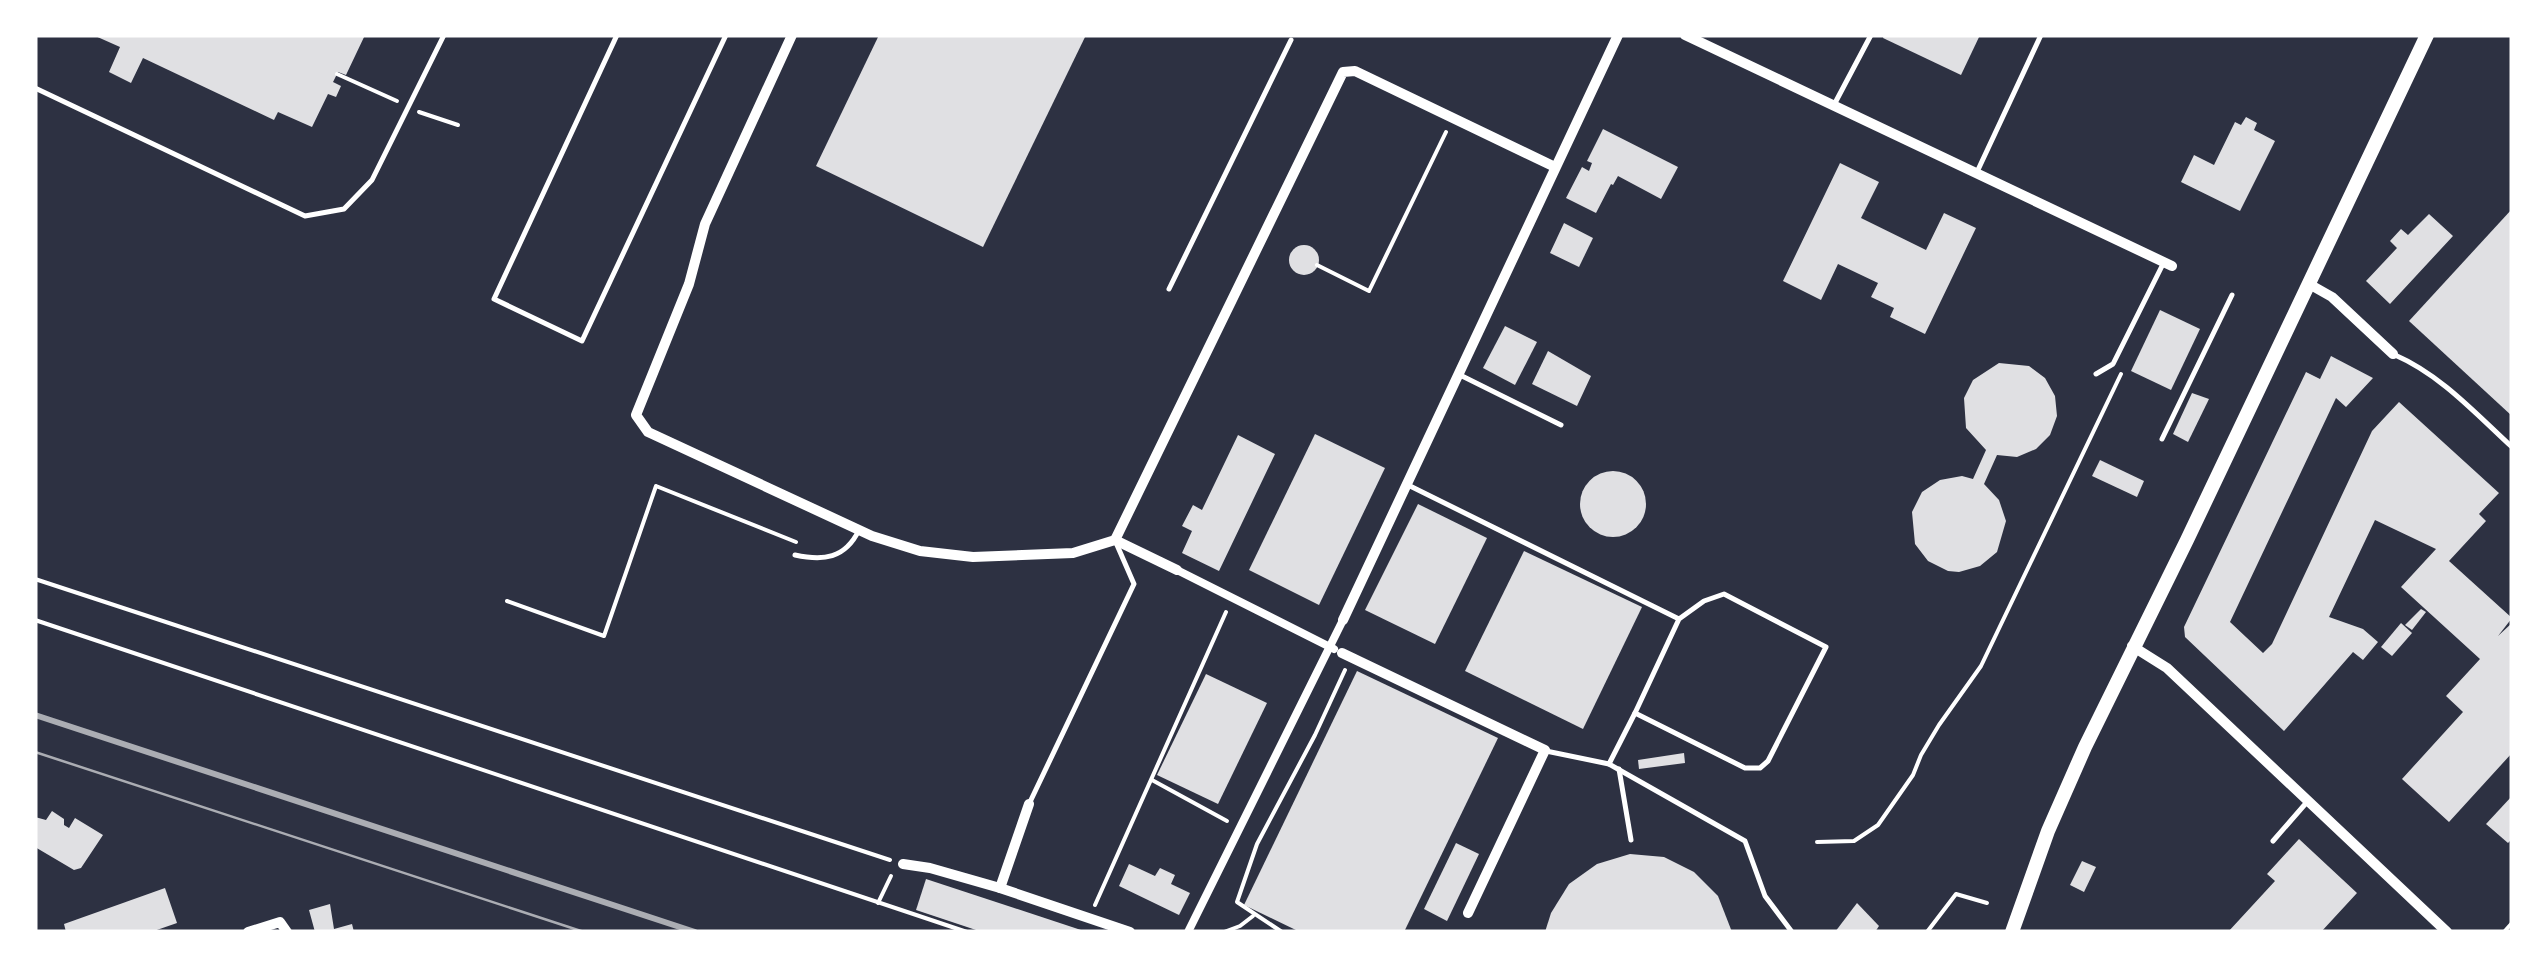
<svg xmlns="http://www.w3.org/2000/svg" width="2547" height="967" font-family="'Crimson Pro',serif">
	<rect width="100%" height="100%" fill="#2d3142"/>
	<g fill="#e0e0e3">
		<path d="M 93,35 L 365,35 L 346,75 L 338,72 L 333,82 L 341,86 L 336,97 L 328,94 L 312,127 L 278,112 L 274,120 L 143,58 L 131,83 L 109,72 L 120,47 Z"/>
		<path d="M 879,35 L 1086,35 L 983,247 L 816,166 Z"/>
		<path d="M 1884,35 L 1980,35 L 1961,75 L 1883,38 Z"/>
		<path d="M 2246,117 L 2257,123 L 2254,130 L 2275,141 L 2240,211 L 2181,182 L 2194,155 L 2214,165 L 2235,122 L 2241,125 Z"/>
		<path d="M 1603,129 L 1678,167 L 1661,199 L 1618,176 L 1613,185 L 1611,184 L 1596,213 L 1566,198 L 1582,167 L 1589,171 L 1592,163 L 1587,161 Z"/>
		<path d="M 1840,163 L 1879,182 L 1861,218 L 1926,250 L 1944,213 L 1976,228 L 1925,334 L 1890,317 L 1894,308 L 1871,297 L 1878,283 L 1838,264 L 1821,300 L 1783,281 Z"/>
		<path d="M 2512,209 L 2512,416 L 2409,321 Z"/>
		<path d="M 2429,214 L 2453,236 L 2390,304 L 2366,281 L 2397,248 L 2390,241 L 2401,229 L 2408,235 Z"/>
		<path d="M 1564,223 L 1593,238 L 1579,267 L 1550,253 Z"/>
		<circle cx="1304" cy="260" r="15"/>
		<path d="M 2160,310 L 2200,329 L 2171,390 L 2131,371 Z"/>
		<path d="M 1505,326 L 1537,342 L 1515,385 L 1483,368 Z"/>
		<path d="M 1548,351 L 1591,376 L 1577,406 L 1532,384 Z"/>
		<path d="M 2331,356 L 2373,378 L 2346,407 L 2336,398 L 2230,622 L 2263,653 L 2272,644 L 2372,431 L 2399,402 L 2499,493 L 2479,514 L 2486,521 L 2449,561 L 2512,618 L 2498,636 L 2512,623 L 2512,753 L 2449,822 L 2402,779 L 2463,712 L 2446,696 L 2480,659 L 2401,587 L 2436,549 L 2375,520 L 2329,617 L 2363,629 L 2378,642 L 2363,660 L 2353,652 L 2284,731 L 2185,637 L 2184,627 L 2306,372 L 2320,379 Z"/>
		<path d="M 1999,363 L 2029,366 L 2045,378 L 2055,396 L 2057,416 L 2050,435 L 2036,449 L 2017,457 L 1997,455 L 1984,484 L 1999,500 L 2006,521 L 1997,552 L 1980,566 L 1959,572 L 1948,571 L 1928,561 L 1915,544 L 1912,512 L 1922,492 L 1940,480 L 1962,476 L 1973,479 L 1986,450 L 1966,428 L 1964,398 L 1973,380 Z"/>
		<path d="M 2192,393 L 2209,399 L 2188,442 L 2173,434 Z"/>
		<path d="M 1315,434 L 1385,468 L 1319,605 L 1249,570 Z"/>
		<path d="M 1238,435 L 1275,454 L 1219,571 L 1182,553 L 1192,531 L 1182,526 L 1193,505 L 1202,510 Z"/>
		<path d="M 2100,460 L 2144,481 L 2137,497 L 2092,476 Z"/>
		<circle cx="1613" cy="504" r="33"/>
		<path d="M 1418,504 L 1487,538 L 1435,644 L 1365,610 Z"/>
		<path d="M 1524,551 L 1642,607 L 1583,729 L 1465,671 Z"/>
		<path d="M 2421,609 L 2426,612 L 2412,630 L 2405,625 Z"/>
		<path d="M 2401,623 L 2412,633 L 2392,656 L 2381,647 Z"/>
		<path d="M 1357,671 L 1498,738 L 1404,932 L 1300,932 L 1244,905 Z"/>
		<path d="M 1206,674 L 1267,703 L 1218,804 L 1157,775 Z"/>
		<path d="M 1684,753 L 1685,763 L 1639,769 L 1638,760 Z"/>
		<path d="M 2512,796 L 2512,839 L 2508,843 L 2486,824 Z"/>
		<path d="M 52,811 L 64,819 L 64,825 L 69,828 L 75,818 L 103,835 L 81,868 L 74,870 L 35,847 L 35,817 L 46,820 Z"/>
		<path d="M 2299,839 L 2357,893 L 2321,932 L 2228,932 L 2275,881 L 2267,874 Z"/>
		<path d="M 1456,843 L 1479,854 L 1447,921 L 1424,909 Z"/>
		<path d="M 1630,854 L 1664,857 L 1694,872 L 1718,896 L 1732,932 L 1545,932 L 1551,913 L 1569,884 L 1597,864 Z"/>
		<path d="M 2082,861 L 2096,867 L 2084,892 L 2070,885 Z"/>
		<path d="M 1129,864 L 1155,876 L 1160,868 L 1175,875 L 1171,884 L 1190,893 L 1179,915 L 1119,886 Z"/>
		<path d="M 926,879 L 1084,931 L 1084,932 L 982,932 L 916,910 Z"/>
		<path d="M 165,888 L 177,923 L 151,932 L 66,932 L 64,924 Z"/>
		<path d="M 1857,903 L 1879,926 L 1875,932 L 1835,932 Z"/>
		<path d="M 330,904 L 334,929 L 352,924 L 354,932 L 315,932 L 309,910 Z"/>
	</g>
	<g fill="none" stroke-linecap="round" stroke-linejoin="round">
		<g stroke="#fff" stroke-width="4">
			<path d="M 337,74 L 397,101"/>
			<path d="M 419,112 L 458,125"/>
			<path d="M 1317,265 L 1369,291 L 1446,132"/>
			<path d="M 35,579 L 890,860"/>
			<path d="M 507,601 L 604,636 L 656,486 L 796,542"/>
			<path d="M 35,620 L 967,932"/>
			<path d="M 1152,780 L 1227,821"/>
			<path d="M 1817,842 L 1854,841 L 1878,825 L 1913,775 L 1921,755 L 1939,725 L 1981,666 L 2121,374"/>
			<path d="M 878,903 L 891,876"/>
			<path d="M 1095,905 L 1226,612"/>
			<path d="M 1224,932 L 1240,926 L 1253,916"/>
			<path d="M 1282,932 L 1237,902 L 1257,844 L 1315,735 L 1345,670"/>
			<path d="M 1927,932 L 1956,894 L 1987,903"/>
			<path d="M 2504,932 L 2512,923"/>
		</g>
		<g stroke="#fff" stroke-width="5">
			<path d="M 617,35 L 494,299 L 582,341 L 726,35"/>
			<path d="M 35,88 L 305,216 L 344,209 L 372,180 L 444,35"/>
			<path d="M 1835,103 L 1871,35"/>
			<path d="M 1977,172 L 2041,35"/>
			<path d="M 1169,289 L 1291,40"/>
			<path d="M 2395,355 C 2441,375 2476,414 2512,447"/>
			<path d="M 2096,374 L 2113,364 L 2163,264"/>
			<path d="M 1460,375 L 1561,425"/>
			<path d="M 2162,439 L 2232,295"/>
			<path d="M 1408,485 L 1679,619 L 1704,601 L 1724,594 L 1826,647 L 1768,761 L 1760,768 L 1745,768 L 1635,713 L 1679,619"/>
			<path d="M 795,555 C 823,561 845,559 859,530"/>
			<path d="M 1546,751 L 1609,764 L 1635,713"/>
			<path d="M 1609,764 L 1745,841 L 1765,896 L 1792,932"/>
			<path d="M 1619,769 L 1631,840"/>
			<path d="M 1030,802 L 1134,584 L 1117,545"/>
			<path d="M 2273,841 L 2307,802"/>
		</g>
		<g stroke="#fff" stroke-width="8">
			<path d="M 1177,570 L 1334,649"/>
			<path d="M 1188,932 L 1343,620"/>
		</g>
		<g stroke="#fff" stroke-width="10">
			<path d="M 792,35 L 705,224 L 689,284 L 636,415 L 648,432 L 872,536 L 920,551 L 973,557 L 1073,553 L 1115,540 L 1177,570"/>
			<path d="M 1685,35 L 2172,266"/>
			<path d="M 2309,284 L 2332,297 L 2393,354"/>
			<path d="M 1115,540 L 1343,72 L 1355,71 L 1555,167"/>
			<path d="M 1343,620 L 1618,35"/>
			<path d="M 2132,646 L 2167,668 L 2447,932"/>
			<path d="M 1342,653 L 1545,750 L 1468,913"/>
			<path d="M 903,864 L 930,868 L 1000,888 L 1130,932"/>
			<path d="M 1000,888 L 1029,804"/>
			<path d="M 248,932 L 280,922 L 287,932"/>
		</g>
		<path stroke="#fff" stroke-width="14" d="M 2012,932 L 2048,831 L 2085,747 L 2187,540 L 2427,35"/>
		<path stroke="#abadb3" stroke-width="2.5" d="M 35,752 L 584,932"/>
		<path stroke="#abadb3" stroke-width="6" d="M 35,715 L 695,932"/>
	</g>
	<rect width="2547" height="967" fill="none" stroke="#ffffff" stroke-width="75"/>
</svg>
